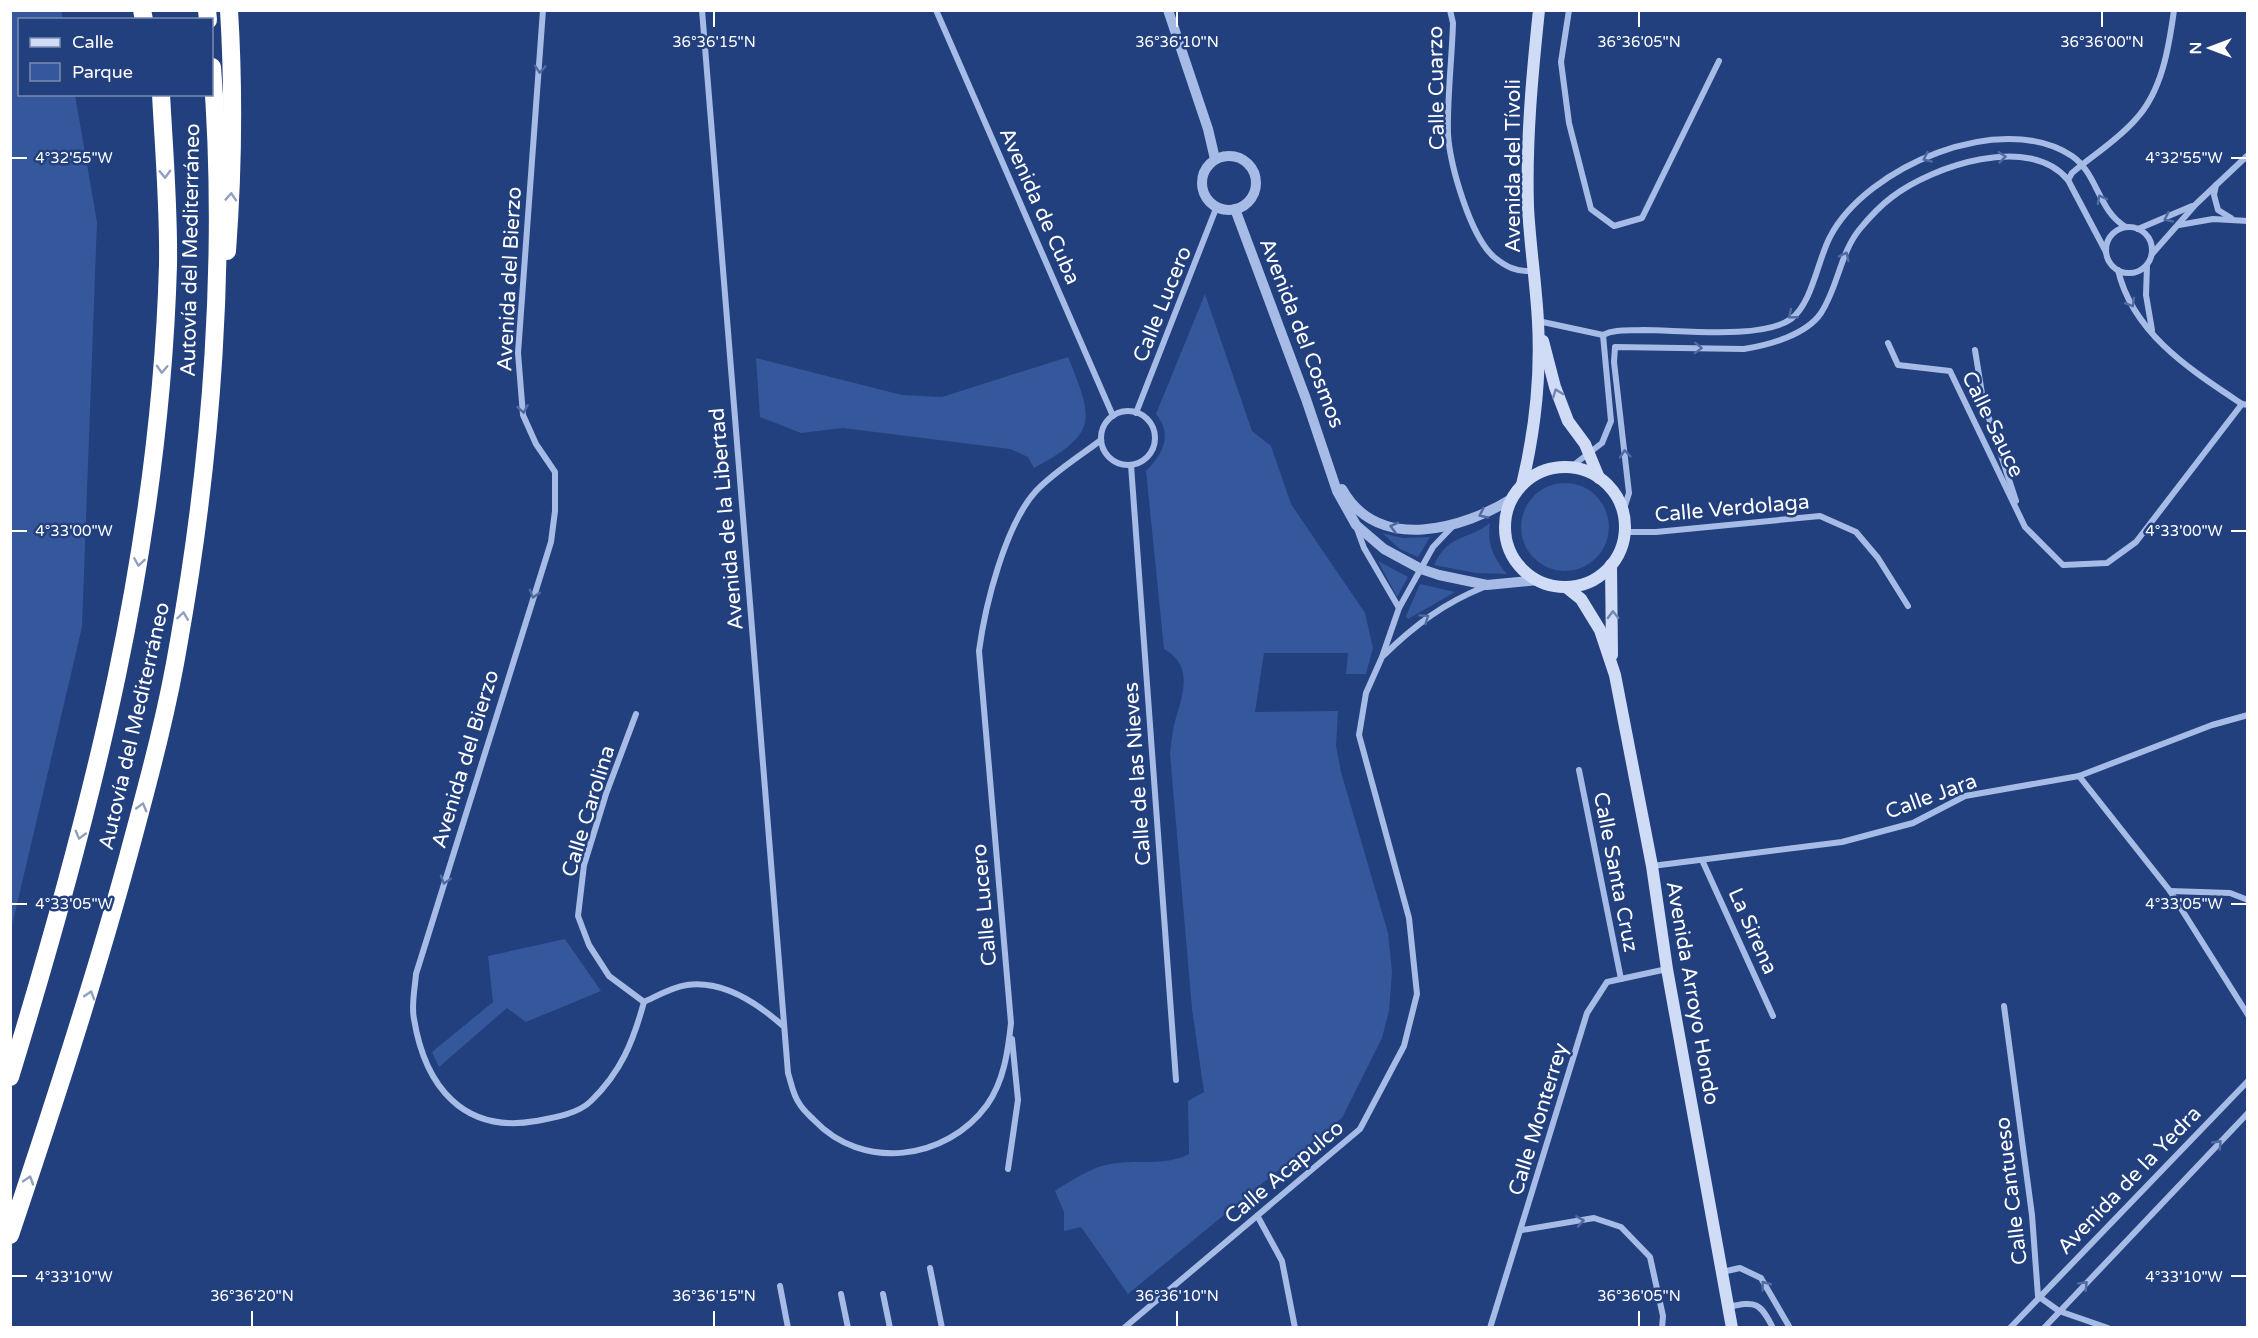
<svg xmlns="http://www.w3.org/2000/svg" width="2258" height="1338" font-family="'Varela Round',sans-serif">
	<rect width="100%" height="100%" fill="#223f7e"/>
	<g fill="#35579c">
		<path d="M 11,10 L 61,11 L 63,19 L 20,20 L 20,94 L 75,95 L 97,222 L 82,627 L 11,930 Z"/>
		<path d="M 1205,294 L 1252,431 L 1271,446 L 1291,504 L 1365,613 L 1373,648 L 1366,674 L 1346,674 L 1348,653 L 1264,653 L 1255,712 L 1338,711 L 1336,746 L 1341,772 L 1388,933 L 1392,972 L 1389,1011 L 1382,1038 L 1342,1118 L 1128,1294 L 1081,1227 L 1064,1231 L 1064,1212 L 1055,1191 C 1072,1180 1090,1168 1110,1164 C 1136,1159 1164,1167 1189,1154 L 1188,1101 L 1204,1092 L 1192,1009 L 1170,754 C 1171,745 1172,735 1174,725 C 1181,698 1196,667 1164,649 L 1146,471 C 1163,454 1173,435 1156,414 Z"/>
		<path d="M 1068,357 C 1094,421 1098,433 1034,468 L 1028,457 L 1010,449 L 843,428 L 801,433 L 760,417 L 756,358 L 902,395 L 942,397 Z"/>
		<circle cx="1565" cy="527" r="44"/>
		<path d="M 1490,523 C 1487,544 1493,557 1507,574 L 1476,573 L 1434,565 C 1449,533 1467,541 1490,523 Z"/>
		<path d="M 1382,533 L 1403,538 L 1430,537 L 1418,557 L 1400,549 Z"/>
		<path d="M 1378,561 L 1408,577 L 1397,597 Z"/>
		<path d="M 1420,584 L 1455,592 L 1408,619 L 1406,616 Z"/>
		<path d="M 565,939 L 601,991 L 526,1022 L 507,1008 L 439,1067 L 432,1052 L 493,1002 L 488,956 Z"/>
	</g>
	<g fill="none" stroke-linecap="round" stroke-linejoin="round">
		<g stroke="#a6bce6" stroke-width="6">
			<path d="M 543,10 L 518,353 L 523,415 L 536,444 L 555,472 L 555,511 L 551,542 L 416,974 C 415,988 411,1005 414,1019 C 425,1086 463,1134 536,1121 C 553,1118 578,1114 591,1101 C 621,1072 633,1042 644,1002 C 657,996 672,987 687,985 C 723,980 757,1003 782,1025"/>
			<path d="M 702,10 L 788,1073 C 791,1082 793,1095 799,1103 C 802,1109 809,1115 814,1120 C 862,1171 946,1161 987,1105 C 1004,1081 1008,1051 1011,1023 L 979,651 C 985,606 1005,525 1036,491 C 1054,472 1080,456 1101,440"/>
			<path d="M 936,10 L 1113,416"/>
			<path d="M 1450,10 L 1453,23 C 1452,58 1447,99 1448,134 C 1450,165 1470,236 1494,257 C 1506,267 1517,272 1532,271"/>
			<path d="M 1569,10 L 1561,62 L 1569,123 L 1591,209 L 1614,226 L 1642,218 L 1719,61"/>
			<path d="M 2068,180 L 2072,173 C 2093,155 2118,140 2136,119 C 2162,91 2169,47 2174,10"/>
			<path d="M 2216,185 L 2214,195 L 2218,210 L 2231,218"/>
			<path d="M 2179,225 L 2213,219 L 2248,221"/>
			<circle cx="2129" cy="250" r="23"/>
			<path d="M 2138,229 L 2192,206"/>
			<path d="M 2152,254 L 2196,204 L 2248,155"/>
			<path d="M 2147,265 L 2146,295 L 2152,330"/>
			<path d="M 2118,270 C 2133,334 2191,370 2242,404 L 2248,405"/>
			<path d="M 1538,321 L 1603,335 C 1615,329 1629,331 1643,330 C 1680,330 1761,340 1791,319 C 1812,304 1818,259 1830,237 C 1866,167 2001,109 2072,156 C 2098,174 2098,211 2126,227"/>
			<path d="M 1888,343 L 1898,365 L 1950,371 L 2025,527 L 2063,565 L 2107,563 L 2136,542 L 2242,404"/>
			<path d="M 1975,350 L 1983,400 L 2016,501"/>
			<circle cx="1128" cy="438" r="27"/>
			<path d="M 1136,413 L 1217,206"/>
			<path d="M 1131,465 L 1176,1080"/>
			<path d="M 1571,467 L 1602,443 L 1611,421 L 1603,335"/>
			<path d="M 1623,512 L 1629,493 L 1614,362 L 1615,347 L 1744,349 C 1769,345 1806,335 1821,313 C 1838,287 1840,254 1859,230 C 1868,219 1880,206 1892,197 C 1932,166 2030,133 2068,180 L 2106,252"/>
			<path d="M 1356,526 L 1364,548 L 1399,608"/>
			<path d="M 1625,532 L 1656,532 L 1820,516 L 1856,532 L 1878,558 L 1908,606"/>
			<path d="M 1384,655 C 1415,625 1444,603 1484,587"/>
			<path d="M 636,714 L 606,794 L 584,865 L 578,916 L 589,945 L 609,976 L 644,1002"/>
			<path d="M 1579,770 L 1621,979"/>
			<path d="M 2079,776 L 2170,891 L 2248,1015"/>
			<path d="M 1702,860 L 1773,1016"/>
			<path d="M 1652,866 L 1842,842 L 1913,823 L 1965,796 L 2079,776 L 2212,725 L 2248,715"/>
			<path d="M 2170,891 L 2230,893 L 2248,900"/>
			<path d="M 2004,1006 L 2032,1215 L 2038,1296 L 2059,1311 L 2108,1328"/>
			<path d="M 1008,1169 L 1018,1100 L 1012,1039"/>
			<path d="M 1258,1217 L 1282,1261 L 1295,1328"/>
			<path d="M 1522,1230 L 1594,1218 L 1621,1227 L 1650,1257 L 1663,1316 L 1662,1328"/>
			<path d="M 930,1268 L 942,1328"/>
			<path d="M 1722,1272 L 1740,1268 L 1761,1278 L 1790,1328"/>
			<path d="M 780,1286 L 788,1328"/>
			<path d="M 841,1294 L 848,1328"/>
			<path d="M 883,1294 L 890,1328"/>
			<path d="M 1728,1307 C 1756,1301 1760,1302 1773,1328"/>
			<path d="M 1124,1328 L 1360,1129 L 1404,1046 L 1417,994 L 1409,918 L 1359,735 L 1366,693 L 1382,657 L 1399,608 L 1433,547 L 1452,527"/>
			<path d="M 1490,1328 L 1587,1013 L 1607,982 L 1667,969"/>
			<path d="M 2010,1328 L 2248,1081"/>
			<path d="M 2044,1328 L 2248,1113"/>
		</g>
		<g stroke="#a6bce6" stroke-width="10">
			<path d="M 1168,10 L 1208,129 L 1215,159"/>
			<circle cx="1229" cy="183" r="27"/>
			<path d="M 1235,209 L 1306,399 L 1337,491 L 1356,525 L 1384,549 L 1421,569 L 1439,575 L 1487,585 L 1538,580"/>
			<path d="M 1342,489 C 1378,554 1464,529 1513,498"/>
		</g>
		<g stroke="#d0dcf5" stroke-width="12">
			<path d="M 1543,341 L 1555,387 L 1568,421 L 1585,444 L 1599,478"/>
			<circle cx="1565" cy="527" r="60"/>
			<path d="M 1522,485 C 1535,431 1541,377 1538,322 C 1536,283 1530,246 1528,207 C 1526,142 1532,76 1539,10"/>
			<path d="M 1611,565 L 1612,655"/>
			<path d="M 1566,587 L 1581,599 L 1600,630 L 1615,675 L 1652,866 L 1667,969 L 1732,1328"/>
		</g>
		<g stroke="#fff" stroke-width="18">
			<path d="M 142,10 L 144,20"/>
			<path d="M 207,10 L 208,20"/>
			<path d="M 227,251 C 233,170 234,91 229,10"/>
			<path d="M 10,1077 C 92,810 160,546 168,265 C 169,209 164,151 161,94"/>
			<path d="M 10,1235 C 52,1110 93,985 128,857 C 147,786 167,714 179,641 C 212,455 227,255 212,67"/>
		</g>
	</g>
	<defs><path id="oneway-chevron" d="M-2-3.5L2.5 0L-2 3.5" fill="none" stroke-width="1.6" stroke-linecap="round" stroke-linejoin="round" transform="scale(1.5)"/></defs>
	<g stroke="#506ba2">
		<use href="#oneway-chevron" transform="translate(540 69) rotate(94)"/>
		<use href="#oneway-chevron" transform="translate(2002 157) rotate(-5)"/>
		<use href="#oneway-chevron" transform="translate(1927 158) rotate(156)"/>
		<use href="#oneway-chevron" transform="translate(2101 199) rotate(-118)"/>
		<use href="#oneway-chevron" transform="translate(2168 218) rotate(155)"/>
		<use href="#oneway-chevron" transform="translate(1845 256) rotate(-64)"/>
		<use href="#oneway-chevron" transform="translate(2131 303) rotate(59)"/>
		<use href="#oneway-chevron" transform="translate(1792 315) rotate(141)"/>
		<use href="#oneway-chevron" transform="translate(1698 348) rotate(2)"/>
		<use href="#oneway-chevron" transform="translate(523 409) rotate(80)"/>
		<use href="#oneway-chevron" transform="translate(1625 454) rotate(-95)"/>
		<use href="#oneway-chevron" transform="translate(1483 514) rotate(155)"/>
		<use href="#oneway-chevron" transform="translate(1394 527) rotate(-165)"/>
		<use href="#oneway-chevron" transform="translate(534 594) rotate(107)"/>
		<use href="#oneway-chevron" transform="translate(1425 618) rotate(-35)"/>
		<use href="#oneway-chevron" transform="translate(445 880) rotate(107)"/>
		<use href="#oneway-chevron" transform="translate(2218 1144) rotate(-46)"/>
		<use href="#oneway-chevron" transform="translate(1580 1221) rotate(-9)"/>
		<use href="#oneway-chevron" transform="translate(1765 1285) rotate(-127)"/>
		<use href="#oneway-chevron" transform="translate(2084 1285) rotate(-46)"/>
	</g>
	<g stroke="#909fbe">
		<use href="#oneway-chevron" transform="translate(165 174) rotate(88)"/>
		<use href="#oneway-chevron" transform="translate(231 197) rotate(-86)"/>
		<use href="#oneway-chevron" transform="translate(162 369) rotate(93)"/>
		<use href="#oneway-chevron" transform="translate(139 562) rotate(99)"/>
		<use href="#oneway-chevron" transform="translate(183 616) rotate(-82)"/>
		<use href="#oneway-chevron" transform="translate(142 807) rotate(-75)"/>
		<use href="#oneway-chevron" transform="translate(80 835) rotate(105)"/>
		<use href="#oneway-chevron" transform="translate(90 995) rotate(-73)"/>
		<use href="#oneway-chevron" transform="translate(29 1180) rotate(-72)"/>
	</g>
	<g stroke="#7086b4">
		<use href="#oneway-chevron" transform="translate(1557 393) rotate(-110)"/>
		<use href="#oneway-chevron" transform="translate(1613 615) rotate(-91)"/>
	</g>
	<path fill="none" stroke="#fff" stroke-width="2" d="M 714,12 L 714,27M 1177,12 L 1177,27M 1639,12 L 1639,27M 2102,12 L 2102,27M 12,158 L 27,158M 2231,158 L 2246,158M 12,531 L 27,531M 2231,531 L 2246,531M 12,904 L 27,904M 2231,904 L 2246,904M 12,1276 L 27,1276M 2231,1276 L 2246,1276M 252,1311 L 252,1326M 714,1311 L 714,1326M 1177,1311 L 1177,1326M 1639,1311 L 1639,1326"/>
	<g text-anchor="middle" stroke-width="5" stroke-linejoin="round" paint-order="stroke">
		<g font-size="21" fill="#fff" stroke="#223f7e">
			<text transform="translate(1436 88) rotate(-91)" y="7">Calle Cuarzo</text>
			<text transform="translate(1513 166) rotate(-90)" y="7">Avenida del Tívoli</text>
			<text transform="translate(1040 206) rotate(66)" y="7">Avenida de Cuba</text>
			<text transform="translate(190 250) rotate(-89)" y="7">Autovía del Mediterráneo</text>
			<text transform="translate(509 279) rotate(-87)" y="7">Avenida del Bierzo</text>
			<text transform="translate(1162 304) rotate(-68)" y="7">Calle Lucero</text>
			<text transform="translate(1302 333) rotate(69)" y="7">Avenida del Cosmos</text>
			<text transform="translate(1993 424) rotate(64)" y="7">Calle Sauce</text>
			<text transform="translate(1732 508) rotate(-5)" y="7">Calle Verdolaga</text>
			<text transform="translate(726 519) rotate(-95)" y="7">Avenida de la Libertad</text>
			<text transform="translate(134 726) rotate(-77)" y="7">Autovía del Mediterráneo</text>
			<text transform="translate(465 759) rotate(-73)" y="7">Avenida del Bierzo</text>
			<text transform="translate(1137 774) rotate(-94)" y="7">Calle de las Nieves</text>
			<text transform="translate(1931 796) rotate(-20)" y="7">Calle Jara</text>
			<text transform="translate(588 811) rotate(-73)" y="7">Calle Carolina</text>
			<text transform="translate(1616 872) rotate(79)" y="7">Calle Santa Cruz</text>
			<text transform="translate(984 905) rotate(-95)" y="7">Calle Lucero</text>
			<text transform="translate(1753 931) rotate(66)" y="7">La Sirena</text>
			<text transform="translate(1693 993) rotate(80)" y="7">Avenida Arroyo Hondo</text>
			<text transform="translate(1538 1119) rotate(-73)" y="7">Calle Monterrey</text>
			<text transform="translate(1284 1172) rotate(-40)" y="7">Calle Acapulco</text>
			<text transform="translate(2129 1180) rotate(-46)" y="7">Avenida de la Yedra</text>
			<text transform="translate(2011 1191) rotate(-97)" y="7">Calle Cantueso</text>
		</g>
	</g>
	<g font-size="15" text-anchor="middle" fill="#fff" stroke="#223f7e" stroke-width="5" stroke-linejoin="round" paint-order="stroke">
		<text x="714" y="47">36°36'15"N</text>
		<text x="1177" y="47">36°36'10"N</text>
		<text x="1639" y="47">36°36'05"N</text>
		<text x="2102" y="47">36°36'00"N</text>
		<text x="2184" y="163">4°32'55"W</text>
		<text x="74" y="163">4°32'55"W</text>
		<text x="2184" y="536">4°33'00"W</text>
		<text x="74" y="536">4°33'00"W</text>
		<text x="2184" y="909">4°33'05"W</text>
		<text x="74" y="909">4°33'05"W</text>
		<text x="2184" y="1282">4°33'10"W</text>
		<text x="74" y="1282">4°33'10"W</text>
		<text x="252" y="1301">36°36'20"N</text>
		<text x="714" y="1301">36°36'15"N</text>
		<text x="1177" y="1301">36°36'10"N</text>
		<text x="1639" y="1301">36°36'05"N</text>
	</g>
	<rect width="2258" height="1338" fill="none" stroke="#ffffff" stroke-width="24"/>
	<rect x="18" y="18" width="195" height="78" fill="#223f7e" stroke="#7a8cb2" stroke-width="1.5"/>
	<rect x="30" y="38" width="30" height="9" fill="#d0dcf5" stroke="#7a8cb2" stroke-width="1.5"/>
	<text x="72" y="48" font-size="18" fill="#ffffff">Calle</text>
	<rect x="30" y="63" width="30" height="18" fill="#35579c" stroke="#7a8cb2" stroke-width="1.5"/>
	<text x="72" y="78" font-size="18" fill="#ffffff">Parque</text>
	<g transform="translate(2210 48) rotate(270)" stroke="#223f7e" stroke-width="4.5" paint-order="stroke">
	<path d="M0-4.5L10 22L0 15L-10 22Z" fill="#ffffff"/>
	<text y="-9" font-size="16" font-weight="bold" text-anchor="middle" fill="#ffffff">N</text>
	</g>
</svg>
